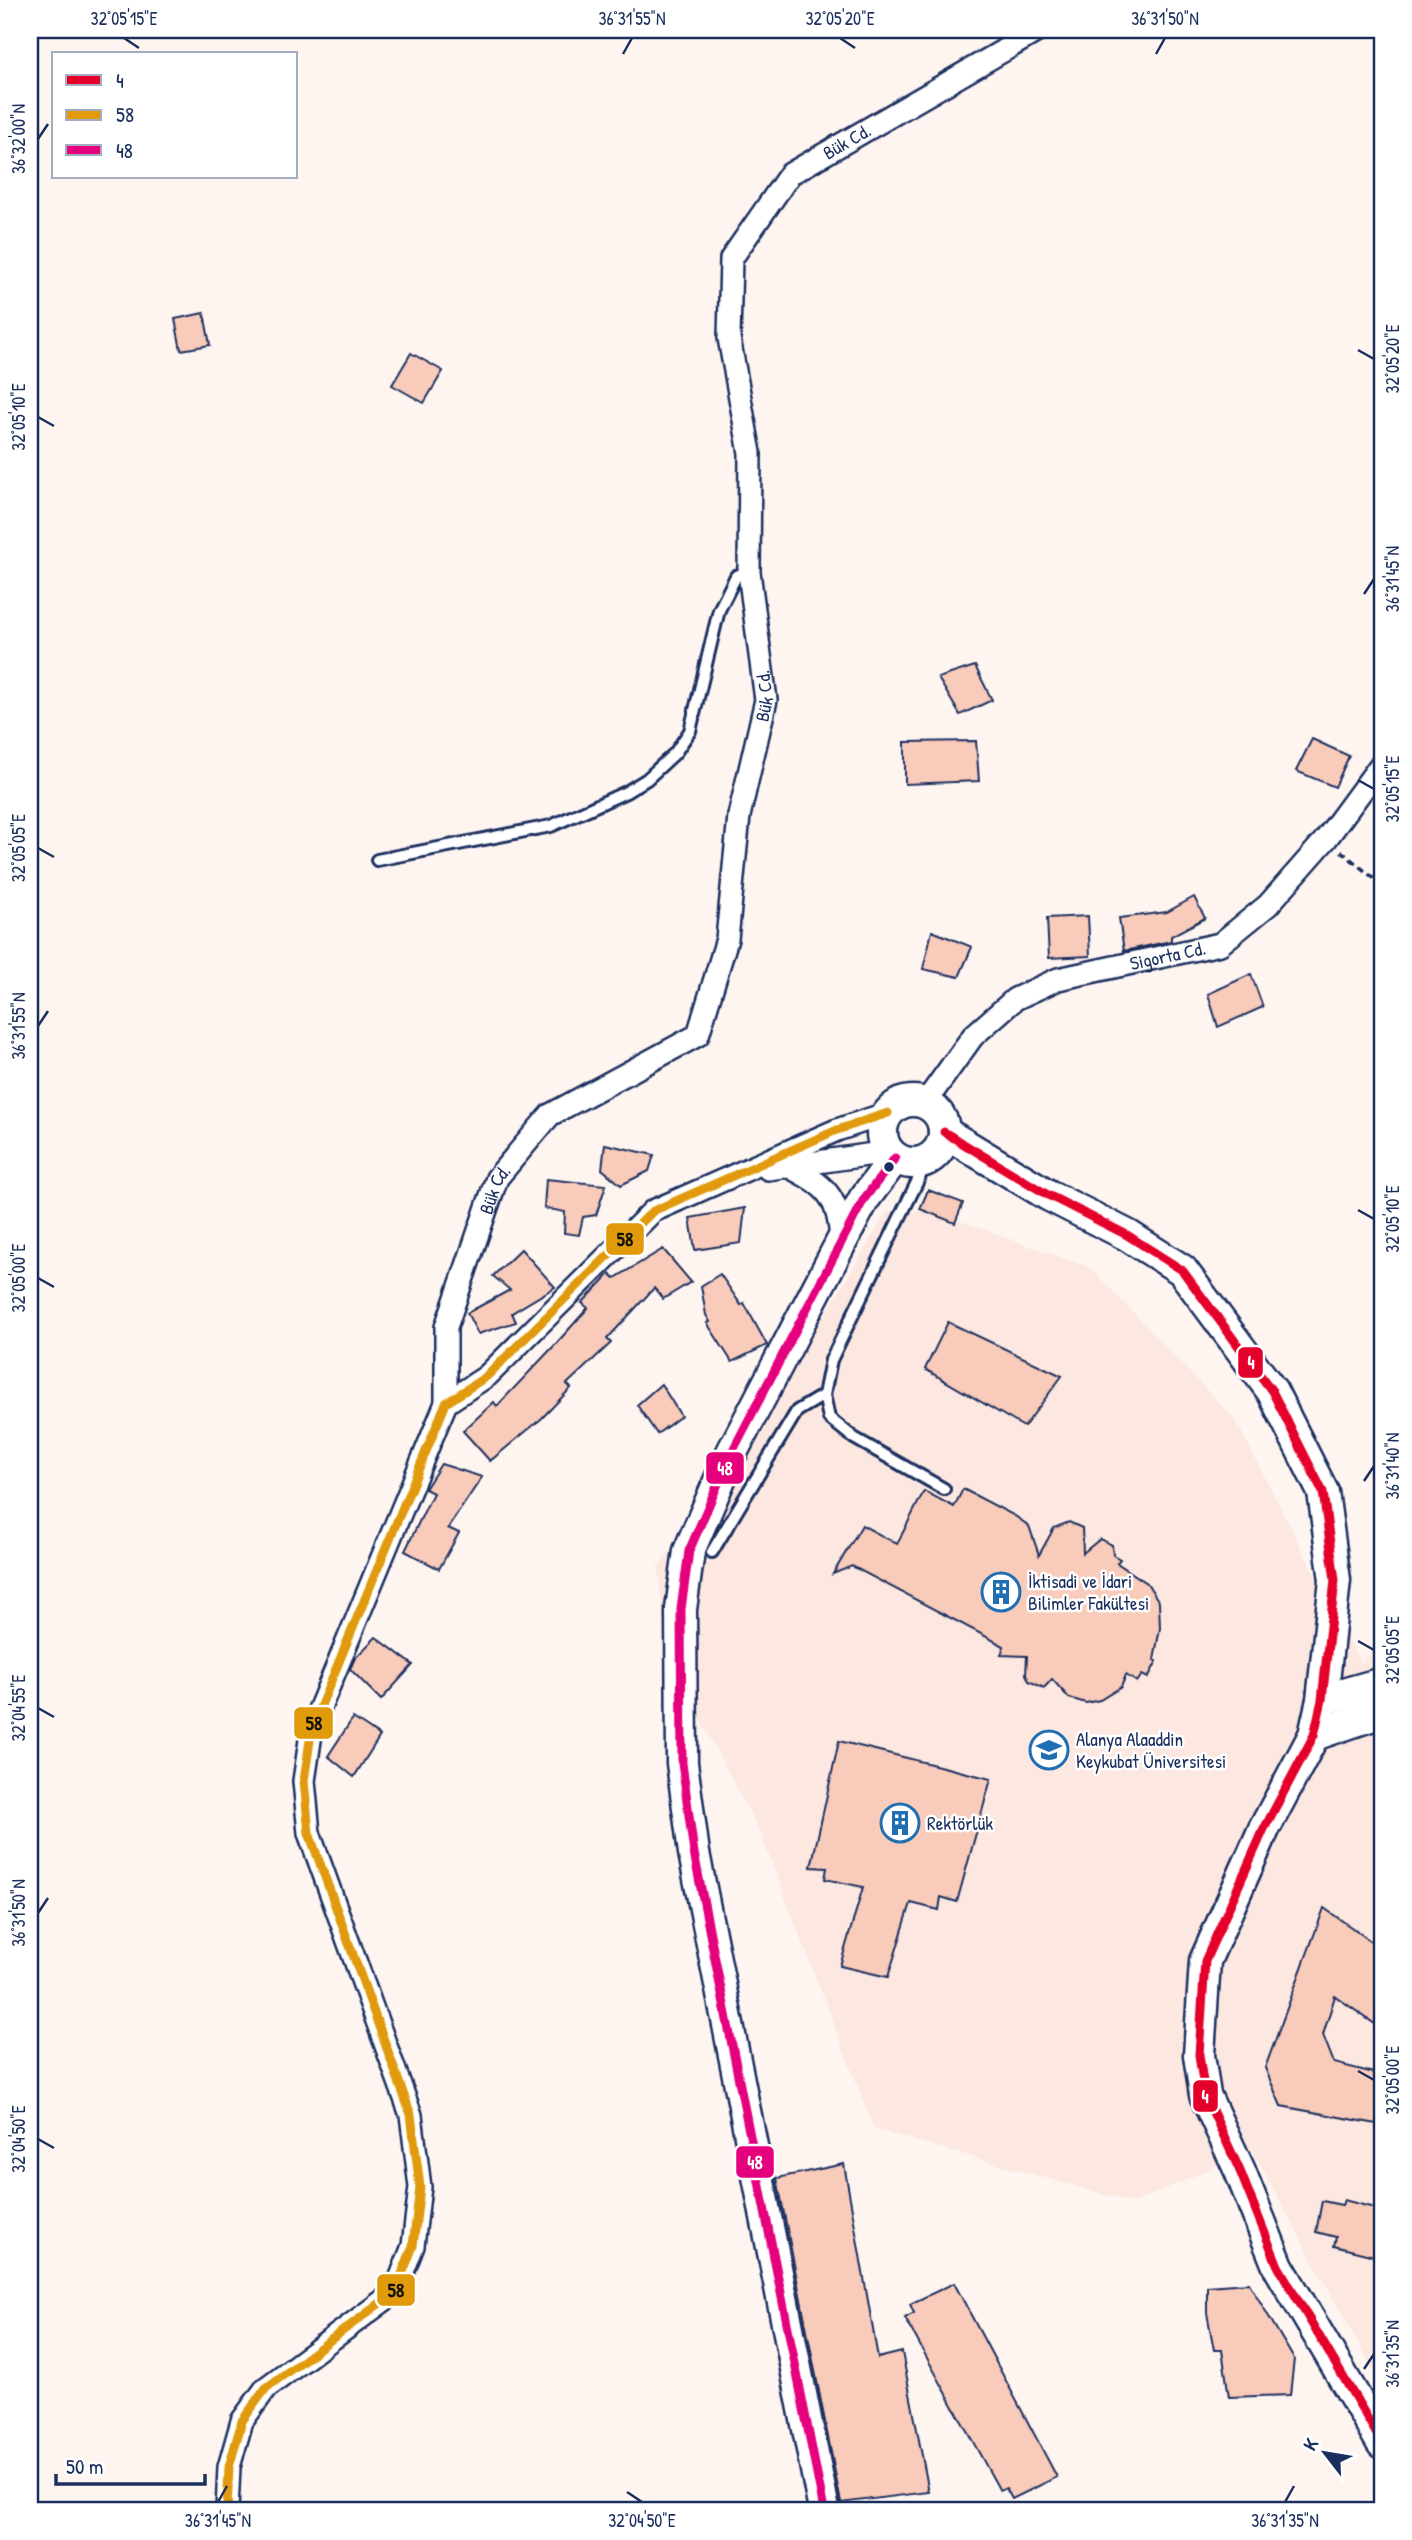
<svg xmlns="http://www.w3.org/2000/svg" width="1412" height="2540" font-family="'Patrick Hand',sans-serif">
	<rect width="100%" height="100%" fill="#fef5f1"/>
	<filter id="ink" filterUnits="userSpaceOnUse"><feTurbulence type="fractalNoise" baseFrequency=".0143" numOctaves="2"/><feDisplacementMap in="SourceGraphic" scale="14" xChannelSelector="R" yChannelSelector="G"/><feConvolveMatrix kernelMatrix="1 2 1 2 8 2 1 2 1" color-interpolation-filters="sRGB"/></filter>
	<g filter="url(#ink)">
		<path fill="#fce8e0" d="M 932,1211 L 1091,1268 L 1236,1421 L 1361,1664 L 1382,1640 L 1382,2387 L 1252,2150 L 1134,2203 L 874,2129 L 761,1835 L 668,1658 L 658,1566 L 722,1486 L 887,1212 Z"/>
		<g fill="#f8cbba" stroke="#1b2f5e" stroke-width="2">
			<path d="M 204,313 L 210,345 L 181,350 L 175,319 Z"/>
			<path d="M 411,353 L 443,371 L 424,403 L 392,385 Z"/>
			<path d="M 975,666 L 992,700 L 960,715 L 938,678 Z"/>
			<path d="M 1312,739 L 1349,756 L 1335,787 L 1296,771 Z"/>
			<path d="M 976,741 L 979,781 L 905,784 L 905,742 Z"/>
			<path d="M 1194,897 L 1205,918 L 1171,936 L 1171,941 L 1124,951 L 1119,918 L 1167,912 Z"/>
			<path d="M 1088,916 L 1090,956 L 1049,958 L 1047,918 Z"/>
			<path d="M 932,931 L 972,947 L 959,977 L 923,969 Z"/>
			<path d="M 1251,974 L 1263,1007 L 1218,1027 L 1208,994 Z"/>
			<path d="M 605,1144 L 654,1155 L 649,1171 L 621,1185 L 602,1169 Z"/>
			<path d="M 546,1179 L 606,1185 L 596,1215 L 583,1217 L 579,1235 L 564,1233 L 565,1212 L 544,1208 Z"/>
			<path d="M 928,1190 L 963,1203 L 955,1223 L 920,1209 Z"/>
			<path d="M 745,1208 L 741,1243 L 695,1250 L 690,1218 Z"/>
			<path d="M 521,1249 L 555,1287 L 512,1313 L 516,1322 L 478,1334 L 467,1313 L 510,1290 L 493,1276 Z"/>
			<path d="M 663,1249 L 691,1282 L 663,1299 L 654,1288 L 607,1339 L 611,1343 L 567,1384 L 571,1388 L 541,1419 L 490,1461 L 463,1431 L 494,1402 L 497,1406 L 553,1347 L 588,1308 L 582,1303 L 610,1274 L 615,1278 Z"/>
			<path d="M 720,1274 L 741,1305 L 744,1303 L 767,1345 L 732,1362 L 707,1323 L 710,1322 L 706,1315 L 701,1286 Z"/>
			<path d="M 948,1322 L 1062,1376 L 1024,1427 L 925,1369 Z"/>
			<path d="M 661,1384 L 681,1416 L 657,1434 L 637,1405 Z"/>
			<path d="M 441,1464 L 482,1477 L 448,1528 L 459,1533 L 439,1569 L 405,1551 L 433,1493 L 425,1489 Z"/>
			<path d="M 963,1489 L 1015,1516 L 1029,1526 L 1039,1555 L 1054,1528 L 1069,1522 L 1082,1528 L 1083,1553 L 1100,1539 L 1112,1545 L 1113,1555 L 1120,1559 L 1117,1563 L 1147,1583 L 1159,1602 L 1160,1628 L 1154,1660 L 1157,1661 L 1148,1678 L 1142,1675 L 1137,1682 L 1126,1675 L 1121,1687 L 1100,1700 L 1086,1703 L 1069,1698 L 1052,1679 L 1044,1688 L 1029,1681 L 1026,1674 L 1027,1656 L 1001,1655 L 1004,1646 L 852,1566 L 833,1574 L 862,1525 L 897,1544 L 924,1491 L 954,1507 Z"/>
			<path d="M 376,1637 L 413,1665 L 381,1700 L 350,1669 L 355,1658 Z"/>
			<path d="M 353,1718 L 380,1736 L 354,1777 L 328,1756 Z"/>
			<path d="M 839,1741 L 991,1779 L 957,1902 L 941,1897 L 939,1910 L 911,1903 L 888,1977 L 840,1966 L 863,1887 L 825,1879 L 827,1868 L 811,1867 Z"/>
			<path d="M 1324,1908 L 1382,1949 L 1382,2029 L 1335,1996 L 1323,2035 L 1334,2063 L 1382,2075 L 1382,2125 L 1281,2106 L 1265,2068 Z"/>
			<path d="M 844,2164 L 878,2358 L 902,2352 L 929,2492 L 841,2503 L 777,2178 Z"/>
			<path d="M 1344,2200 L 1382,2210 L 1382,2258 L 1334,2246 L 1336,2237 L 1316,2232 L 1322,2201 L 1342,2205 Z"/>
			<path d="M 954,2283 L 1057,2477 L 1012,2499 L 1006,2488 L 1000,2491 L 905,2318 L 914,2313 L 910,2304 Z"/>
			<path d="M 1249,2283 L 1294,2359 L 1290,2395 L 1229,2397 L 1222,2350 L 1214,2350 L 1207,2313 L 1207,2286 Z"/>
		</g>
		<g fill="none" stroke-linecap="round" stroke-linejoin="round">
			<defs>
				<g id="lane">
					<path d="M 377,860 L 551,826 L 626,792 L 647,779 L 675,753 L 690,731 L 719,610 L 736,576 L 749,572"/>
					<path d="M 923,1162 L 920,1176 L 831,1360 L 824,1395 L 829,1418 L 854,1438 L 944,1489"/>
					<path d="M 712,1552 L 797,1411 L 824,1395"/>
				</g>
				<g id="street">
					<path id="s1" d="M 925,1103 L 973,1036 L 1015,999 L 1058,979 L 1220,944 L 1268,905 L 1326,839 L 1382,763"/>
					<path d="M 787,1166 C 827,1185 839,1197 841,1242"/>
					<path d="M 768,1169 L 888,1152"/>
					<path id="s2" d="M 446,1403 L 446,1327 L 497,1178 L 550,1115 L 698,1035 L 727,939 L 739,816 L 766,700 L 749,572 L 750,453 L 729,338 L 731,259 L 790,174 L 1039,30"/>
					<path d="M 227,2510 L 229,2467 L 242,2421 L 266,2388 L 395,2292 L 413,2246 L 420,2187 L 411,2115 L 309,1833 L 304,1781 L 312,1727 L 446,1403 L 487,1376 L 653,1211 L 837,1130 L 888,1113"/>
				</g>
				<g id="secondary">
					<circle cx="913" cy="1132" r="31"/>
					<path d="M 944,1132 L 1048,1195 L 1127,1235 L 1182,1270 L 1272,1391 L 1323,1492 L 1335,1580 L 1322,1700 L 1314,1735 L 1264,1829 L 1205,1961 L 1199,2055 L 1205,2095 L 1240,2171 L 1278,2266 L 1382,2443"/>
					<path d="M 1322,1700 L 1382,1683"/>
					<path d="M 1314,1735 L 1382,1712"/>
					<path d="M 824,2510 L 694,1853 L 682,1763 L 681,1609 L 689,1551 L 730,1456 L 856,1214 L 864,1199 L 895,1158"/>
				</g>
			</defs>
			<use href="#lane" stroke="#1b2f5e" stroke-width="16"/>
			<use href="#street" stroke="#1b2f5e" stroke-width="26"/>
			<use href="#secondary" stroke="#1b2f5e" stroke-width="35"/>
			<path stroke="#1b2f5e" stroke-width="3.5" stroke-dasharray="7 5" stroke-linecap="butt" d="M 1341,851 L 1382,885"/>
			<use href="#lane" stroke="#fff" stroke-width="10"/>
			<use href="#street" stroke="#fff" stroke-width="21"/>
			<use href="#secondary" stroke="#fff" stroke-width="30"/>
			<defs>
				<path id="bus-1" d="M 944,1132 L 1048,1195 L 1127,1235 L 1182,1270 L 1272,1391 L 1323,1492 L 1335,1580 L 1322,1700 L 1314,1735 L 1264,1829 L 1205,1961 L 1199,2055 L 1205,2095 L 1240,2171 L 1278,2266 L 1382,2443"/>
				<path id="bus-2" d="M 227,2510 L 229,2467 L 242,2421 L 266,2388 L 395,2292 L 413,2246 L 420,2187 L 411,2115 L 309,1833 L 304,1781 L 312,1727 L 446,1403 L 487,1376 L 653,1211 L 837,1130 L 888,1113"/>
				<path id="bus-3" d="M 824,2510 L 694,1853 L 682,1763 L 681,1609 L 689,1551 L 730,1456 L 856,1214 L 864,1199 L 895,1158"/>
			</defs>
			<use href="#bus-1" stroke="#fff" stroke-width="14"/>
			<use href="#bus-2" stroke="#fff" stroke-width="14"/>
			<use href="#bus-3" stroke="#fff" stroke-width="14"/>
			<use href="#bus-1" stroke="#e4002b" stroke-width="9"/>
			<use href="#bus-2" stroke="#e19a09" stroke-width="9"/>
			<use href="#bus-3" stroke="#e5007d" stroke-width="9"/>
		</g>
	</g>
	<path fill="none" stroke="#1b2f5e" stroke-width="2.5" d="M 124,38 L 139,48M 840,38 L 855,48M 623,54 L 632,38M 1156,54 L 1165,38M 38,139 L 48,124M 1358,350 L 1374,359M 38,417 L 54,426M 1364,594 L 1374,579M 1358,780 L 1374,789M 38,848 L 54,857M 38,1026 L 48,1011M 1358,1210 L 1374,1219M 38,1278 L 54,1287M 1364,1481 L 1374,1466M 1358,1641 L 1374,1650M 38,1708 L 54,1717M 38,1913 L 48,1898M 1358,2071 L 1374,2080M 38,2139 L 54,2148M 1364,2369 L 1374,2354M 627,2492 L 642,2502M 218,2502 L 227,2486M 1285,2502 L 1294,2486"/>
	<defs>
		<symbol id="building-ring" viewBox="-11 -11 22 22"><circle r="9.5" fill="#fff" stroke="#1f6fb2" stroke-width="1.5"/><path d="M-4-6H4V6H1V3H-1V6H-4ZM-2.5-4.3h1.7v1.8h-1.7ZM.8-4.3h1.7v1.8H.8ZM-2.5-1h1.7V.8h-1.7ZM.8-1h1.7V.8H.8Z" fill="#1f6fb2"/></symbol>
		<symbol id="university-ring" viewBox="-11 -11 22 22"><circle r="9.5" fill="#fff" stroke="#1f6fb2" stroke-width="1.5"/><path d="M0-5L7-2L0 1L-7-2ZM-4 1L0 2.5L4 1V4Q0 6-4 4Z" fill="#1f6fb2"/></symbol>
	</defs>
	<g fill-rule="evenodd">
		<use href="#building-ring" x="979" y="1570" width="44" height="44"/>
		<use href="#university-ring" x="1027" y="1728" width="44" height="44"/>
		<use href="#building-ring" x="878" y="1801" width="44" height="44"/>
	</g>
	<circle fill="#1b2f5e" stroke="#fff" stroke-width="2.5" cx="889" cy="1167" r="6"/>
	<g text-anchor="middle" stroke-width="5" stroke-linejoin="round" paint-order="stroke">
		<g font-size="19" fill="#1b2f5e" stroke="#fff">
			<text dy="7" stroke="none"><textPath href="#s2" startOffset="1440">Bük Cd.</textPath></text>
			<text dy="7" stroke="none"><textPath href="#s2" startOffset="831">Bük Cd.</textPath></text>
			<text dy="7" stroke="none"><textPath href="#s1" startOffset="298">Sigorta Cd.</textPath></text>
			<text dy="7" stroke="none"><textPath href="#s2" startOffset="222">Bük Cd.</textPath></text>
		</g>
		<g font-size="19" fill="#1b2f5e" stroke="#fff" text-anchor="start">
			<text x="1028" y="1588">İktisadi ve İdari<tspan x="1028" dy="22">Bilimler Fakültesi</tspan></text>
			<text x="1076" y="1746">Alanya Alaaddin<tspan x="1076" dy="22">Keykubat Üniversitesi</tspan></text>
			<text x="927" y="1830">Rektörlük</text>
		</g>
	</g>
	<g stroke="#fff" stroke-width="2.5">
		<rect x="605" y="1222" width="40" height="34" rx="7" fill="#e19a09"/>
		<rect x="1237" y="1346" width="27" height="33" rx="7" fill="#e4002b"/>
		<rect x="705" y="1451" width="40" height="34" rx="7" fill="#e5007d"/>
		<rect x="293" y="1706" width="41" height="34" rx="7" fill="#e19a09"/>
		<rect x="1192" y="2079" width="27" height="34" rx="7" fill="#e4002b"/>
		<rect x="735" y="2145" width="40" height="34" rx="7" fill="#e5007d"/>
		<rect x="376" y="2273" width="40" height="34" rx="7" fill="#e19a09"/>
	</g>
	<g font-size="19" text-anchor="middle" font-weight="bold" fill="#fff">
		<text x="1251" y="1369">4</text>
		<text x="725" y="1475">48</text>
		<text x="1205" y="2103">4</text>
		<text x="755" y="2169">48</text>
	</g>
	<g font-size="19" text-anchor="middle" font-weight="bold" fill="#111">
		<text x="625" y="1246">58</text>
		<text x="314" y="1730">58</text>
		<text x="396" y="2297">58</text>
	</g>
	<rect width="1412" height="2540" fill="none" stroke="#fff" stroke-width="77"/>
	<rect x="52" y="52" width="245" height="126" fill="#ffffff" stroke="#a4acbf" stroke-width="2"/>
	<rect x="66" y="75" width="35" height="10" fill="#e4002b" stroke="#a4acbf" stroke-width="2"/>
	<text x="116" y="88" font-size="21" fill="#1b2f5e">4</text>
	<rect x="66" y="110" width="35" height="10" fill="#e19a09" stroke="#a4acbf" stroke-width="2"/>
	<text x="116" y="122" font-size="21" fill="#1b2f5e">58</text>
	<rect x="66" y="145" width="35" height="10" fill="#e5007d" stroke="#a4acbf" stroke-width="2"/>
	<text x="116" y="158" font-size="21" fill="#1b2f5e">48</text>
	<g transform="translate(1325 2453) rotate(301)" stroke="#ffffff" stroke-width="5" paint-order="stroke">
	<path d="M0-5L12 26L0 18L-12 26Z" fill="#1b2f5e"/>
	<text y="-10" font-size="19" font-weight="bold" text-anchor="middle" fill="#1b2f5e">K</text>
	</g>
	<path d="M56 2474v10h149v-10" fill="none" stroke="#1b2f5e" stroke-width="3.5"/>
	<text x="66" y="2474" font-size="21" fill="#1b2f5e" stroke="#ffffff" stroke-width="5" paint-order="stroke">50 m</text>
	<rect x="38" y="38" width="1336" height="2464" fill="none" stroke="#1b2f5e" stroke-width="2.5"/>
	<g font-size="18" text-anchor="middle" fill="#1b2f5e">
		<text x="124" y="25">32°05'15"E</text>
		<text x="632" y="25">36°31'55"N</text>
		<text x="840" y="25">32°05'20"E</text>
		<text x="1165" y="25">36°31'50"N</text>
		<text transform="translate(19 139) rotate(-90)" y="6">36°32'00"N</text>
		<text transform="translate(1393 359) rotate(-90)" y="6">32°05'20"E</text>
		<text transform="translate(19 417) rotate(-90)" y="6">32°05'10"E</text>
		<text transform="translate(1393 579) rotate(-90)" y="6">36°31'45"N</text>
		<text transform="translate(1393 789) rotate(-90)" y="6">32°05'15"E</text>
		<text transform="translate(19 848) rotate(-90)" y="6">32°05'05"E</text>
		<text transform="translate(19 1026) rotate(-90)" y="6">36°31'55"N</text>
		<text transform="translate(1393 1219) rotate(-90)" y="6">32°05'10"E</text>
		<text transform="translate(19 1278) rotate(-90)" y="6">32°05'00"E</text>
		<text transform="translate(1393 1466) rotate(-90)" y="6">36°31'40"N</text>
		<text transform="translate(1393 1650) rotate(-90)" y="6">32°05'05"E</text>
		<text transform="translate(19 1708) rotate(-90)" y="6">32°04'55"E</text>
		<text transform="translate(19 1913) rotate(-90)" y="6">36°31'50"N</text>
		<text transform="translate(1393 2080) rotate(-90)" y="6">32°05'00"E</text>
		<text transform="translate(19 2139) rotate(-90)" y="6">32°04'50"E</text>
		<text transform="translate(1393 2354) rotate(-90)" y="6">36°31'35"N</text>
		<text x="218" y="2527">36°31'45"N</text>
		<text x="642" y="2527">32°04'50"E</text>
		<text x="1285" y="2527">36°31'35"N</text>
	</g>
</svg>
